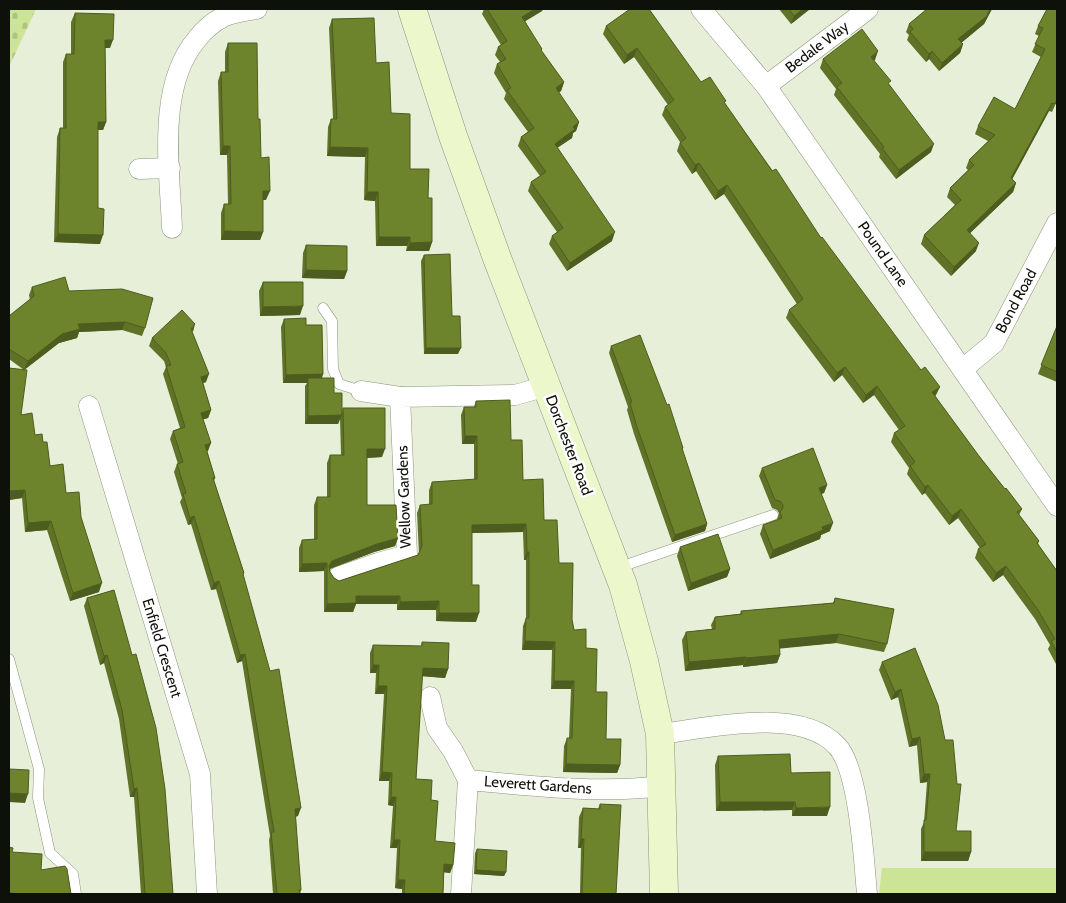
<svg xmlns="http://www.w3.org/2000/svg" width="1066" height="903" font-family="Cabin,sans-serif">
	<defs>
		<pattern id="cemetery-stones" width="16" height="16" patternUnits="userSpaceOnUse" patternTransform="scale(1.25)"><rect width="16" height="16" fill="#cce495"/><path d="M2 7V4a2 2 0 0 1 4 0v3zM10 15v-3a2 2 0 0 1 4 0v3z" fill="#aec37f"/></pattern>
	</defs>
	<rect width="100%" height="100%" fill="#e7efd8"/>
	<path fill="url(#cemetery-stones)" d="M 9,9 L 36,9 L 9,67 Z"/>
	<path fill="#cce495" d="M 882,868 L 1057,868 L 1057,894 L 879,894 Z"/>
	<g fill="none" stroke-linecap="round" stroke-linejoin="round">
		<defs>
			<g id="lane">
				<path d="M 323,308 L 332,321 L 333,369 L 339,384 L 361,391"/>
				<path d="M 617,568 L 773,515"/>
				<path d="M 9,659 L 39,769 L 38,798 L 50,853 L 73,874 L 76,894"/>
			</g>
			<g id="street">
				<path d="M 701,9 L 766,86 L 1057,506"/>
				<path d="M 766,86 L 868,9"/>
				<path d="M 139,169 L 170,168"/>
				<path d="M 172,228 C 170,170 156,87 197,39 C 204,30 213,22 223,17 C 234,12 245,11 257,9"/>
				<path d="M 963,369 L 994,343 L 1057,223"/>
				<path d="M 361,391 L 400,397"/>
				<path d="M 89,406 L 200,774 L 207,894"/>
				<path d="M 338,577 L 378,563 L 407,555 L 400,397 L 515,395 L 547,386"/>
				<path d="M 430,697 L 437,728 L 453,751 L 468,780"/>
				<path d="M 660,734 C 708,728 800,706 837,746 C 859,769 864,861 867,894"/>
				<path d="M 461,894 L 468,780 C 534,786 596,794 662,786"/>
			</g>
			<path id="secondary" d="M 412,9 L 453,136 L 497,258 L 623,585 L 644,661 L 660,734 L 664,894"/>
		</defs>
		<use href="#lane" stroke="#8d947f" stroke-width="11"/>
		<use href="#street" stroke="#8d947f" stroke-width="21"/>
		<use href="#secondary" stroke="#8d947f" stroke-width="29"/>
		<use href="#lane" stroke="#fff" stroke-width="10"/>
		<use href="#street" stroke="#fff" stroke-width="20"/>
		<use href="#secondary" stroke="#ecf7cc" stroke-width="28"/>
	</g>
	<g fill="#5f7226">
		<path d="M 484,9 L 543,9 L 542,11 L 525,21 L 541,51 L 564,82 L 561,91 L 558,93 L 579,122 L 576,131 L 573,133 L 572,138 L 557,148 L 612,241 L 567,271 L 549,244 L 552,236 L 557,232 L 528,191 L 531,182 L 540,176 L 518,146 L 521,137 L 528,132 L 504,99 L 506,93 L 494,73 L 497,64 L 500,62 L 495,55 L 498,47 L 501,45 L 482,14 Z"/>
		<path d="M 779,9 L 810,9 L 791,24 Z"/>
		<path d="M 927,9 L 992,9 L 984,24 L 961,43 L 963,44 L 960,53 L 939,71 L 929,59 L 926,62 L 907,40 L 909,35 L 906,32 L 909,24 Z"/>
		<path d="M 1047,9 L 1057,101 L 1052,112 L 1049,111 L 1012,179 L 1016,183 L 1013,192 L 970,233 L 976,251 L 951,276 L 921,244 L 924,235 L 955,205 L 947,197 L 950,188 L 968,170 L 966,168 L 969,160 L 988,141 L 975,134 L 978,126 L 1015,109 L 1041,57 L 1032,52 L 1039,36 L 1035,34 L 1038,26 Z"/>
		<path d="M 75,13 L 110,48 L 105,48 L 106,122 L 103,130 L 98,130 L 98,208 L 100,244 L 54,242 L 57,137 L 60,128 L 63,128 L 63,62 L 66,54 L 71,54 L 71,22 Z"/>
		<path d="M 332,19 L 376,63 L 391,113 L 410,169 L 428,198 L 432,242 L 429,251 L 406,251 L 407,246 L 376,246 L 375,201 L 364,200 L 365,157 L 327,156 L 328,127 L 331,119 L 333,119 L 329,28 Z"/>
		<path d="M 606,26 L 701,82 L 725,104 L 821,238 L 936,395 L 935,396 L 979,456 L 1005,489 L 1022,509 L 1019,515 L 1039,541 L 1038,544 L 1057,571 L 1057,666 L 1048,649 L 1050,645 L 1035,619 L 1003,575 L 993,582 L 975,558 L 978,549 L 980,548 L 958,518 L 949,525 L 925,493 L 922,495 L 907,474 L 909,468 L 891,442 L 894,433 L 899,430 L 874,395 L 863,403 L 842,375 L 834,382 L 786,318 L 789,310 L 797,304 L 724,194 L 715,200 L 696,171 L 692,174 L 677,151 L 680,142 L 662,115 L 665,107 L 668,105 L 634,57 L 624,64 L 603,34 Z"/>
		<path d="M 228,43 L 258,119 L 261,158 L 266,200 L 263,200 L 263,232 L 260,240 L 221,240 L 221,213 L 224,204 L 228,204 L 227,155 L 220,155 L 218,81 L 221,72 L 225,72 L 225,52 Z"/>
		<path d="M 823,59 L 875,60 L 874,60 L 889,85 L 931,152 L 896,179 L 879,157 L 880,154 L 834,95 L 836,89 L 820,68 Z"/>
		<path d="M 306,245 L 347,271 L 344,279 L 302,278 L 303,253 Z"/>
		<path d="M 424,255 L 452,316 L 458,354 L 424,354 L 421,261 Z"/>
		<path d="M 263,282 L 300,315 L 260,316 L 259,291 Z"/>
		<path d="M 32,287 L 69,291 L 145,328 L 142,336 L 122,330 L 79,332 L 77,338 L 59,343 L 24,370 L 9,359 L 9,316 L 30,300 L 29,295 Z"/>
		<path d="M 284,319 L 306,325 L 323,374 L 322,378 L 334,393 L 342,413 L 343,408 L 382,457 L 367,458 L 367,505 L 398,538 L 395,546 L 374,552 L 330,569 L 330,572 L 334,578 L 339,581 L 418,555 L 419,554 L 417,513 L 420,505 L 429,505 L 429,490 L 432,482 L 474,480 L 474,444 L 462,444 L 461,415 L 464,407 L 474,407 L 476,401 L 511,440 L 523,480 L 544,520 L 559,563 L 574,630 L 586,648 L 606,739 L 620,765 L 617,773 L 563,772 L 564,746 L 567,738 L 569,738 L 571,689 L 551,689 L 552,650 L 522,650 L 523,626 L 526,618 L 526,560 L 524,560 L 523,532 L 472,533 L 472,585 L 476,622 L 436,621 L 436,610 L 397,610 L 397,604 L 356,604 L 353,612 L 324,612 L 324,571 L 299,572 L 299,548 L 302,540 L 314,540 L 314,505 L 317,497 L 327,497 L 327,463 L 330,455 L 341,455 L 340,418 L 338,424 L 305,424 L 305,386 L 307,383 L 283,383 L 281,327 Z"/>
		<path d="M 1057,326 L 1057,382 L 1038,374 Z"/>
		<path d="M 192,332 L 206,382 L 203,383 L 211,410 L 208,418 L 203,419 L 208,451 L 207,451 L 215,478 L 214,481 L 244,573 L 243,576 L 298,816 L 295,817 L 301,890 L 300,894 L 273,894 L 269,840 L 270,836 L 242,661 L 237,663 L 216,589 L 211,590 L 191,524 L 188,525 L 180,502 L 182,498 L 174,472 L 177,464 L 178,464 L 170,439 L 173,431 L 180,428 L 163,374 L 166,367 L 164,361 L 149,346 L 152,338 Z"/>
		<path d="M 611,346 L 683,448 L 682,450 L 707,524 L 705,531 L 672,542 L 634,434 L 627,410 L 628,407 L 609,353 Z"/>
		<path d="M 9,368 L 21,415 L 35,435 L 43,442 L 50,466 L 81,517 L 99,592 L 70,601 L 47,530 L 25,532 L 22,498 L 9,500 Z"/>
		<path d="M 762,468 L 827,485 L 824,493 L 821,494 L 830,531 L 821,535 L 820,539 L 770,559 L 760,534 L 763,525 L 777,520 L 779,513 L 777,510 L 772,508 L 759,476 Z"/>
		<path d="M 680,547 L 730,569 L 727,577 L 688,591 L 677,556 Z"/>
		<path d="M 114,590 L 173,894 L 141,894 L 134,797 L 130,797 L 119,719 L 104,663 L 100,665 L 84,606 L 87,598 Z"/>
		<path d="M 835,598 L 887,644 L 884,652 L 836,643 L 779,648 L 780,655 L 777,663 L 743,667 L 743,665 L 685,671 L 682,640 L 686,632 L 712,629 L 711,625 L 715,617 L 740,614 L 741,611 L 833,603 Z"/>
		<path d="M 422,642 L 448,669 L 445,678 L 422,676 L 416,779 L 431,800 L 435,841 L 453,865 L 450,873 L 444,872 L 443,894 L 402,894 L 402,889 L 395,888 L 397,848 L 390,848 L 393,806 L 388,805 L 389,781 L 379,781 L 384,694 L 375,694 L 376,673 L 370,673 L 370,653 L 373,645 L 421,646 Z"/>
		<path d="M 915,648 L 956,831 L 971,852 L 968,861 L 921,861 L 921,829 L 924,822 L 927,782 L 920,783 L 917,745 L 909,747 L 898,697 L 891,700 L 879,670 L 882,662 Z"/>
		<path d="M 718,756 L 791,773 L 827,816 L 792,816 L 792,810 L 716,811 L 715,765 Z"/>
		<path d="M 600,804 L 616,894 L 580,894 L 581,848 L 578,848 L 579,817 L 583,808 L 598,809 Z"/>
		<path d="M 477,849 L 506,872 L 504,876 L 474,874 L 475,853 Z"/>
	</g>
	<g fill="#4d5c1f">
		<path d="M 535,9 L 543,9 L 542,11 L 519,25 L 522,17 Z"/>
		<path d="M 803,9 L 810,9 L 791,24 L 794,16 Z"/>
		<path d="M 990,9 L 992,9 L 984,24 L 955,48 L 958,39 Z"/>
		<path d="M 105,40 L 113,40 L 110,48 L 102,48 Z"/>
		<path d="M 963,44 L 960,53 L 939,71 L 942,63 Z"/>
		<path d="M 637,48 L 634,57 L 624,64 L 627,55 Z"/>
		<path d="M 878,51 L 875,60 L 868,65 L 871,57 Z"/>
		<path d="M 932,51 L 929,59 L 926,62 L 929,54 Z"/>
		<path d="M 564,82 L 561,91 L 552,97 L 556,88 Z"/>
		<path d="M 1052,103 L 1049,111 L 1008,187 L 1011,178 Z"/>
		<path d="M 98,122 L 106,122 L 103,130 L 95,130 Z"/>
		<path d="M 579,122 L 576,131 L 573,133 L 572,138 L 551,152 L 555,144 L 573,127 Z"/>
		<path d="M 934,144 L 931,152 L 896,179 L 899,170 Z"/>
		<path d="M 223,146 L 230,146 L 227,155 L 220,155 Z"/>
		<path d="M 330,147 L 368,148 L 365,157 L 327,156 Z"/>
		<path d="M 699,163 L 696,171 L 692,174 L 695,165 Z"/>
		<path d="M 1016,183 L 1013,192 L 964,239 L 967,230 Z"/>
		<path d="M 727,185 L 724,194 L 715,200 L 718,191 Z"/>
		<path d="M 263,191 L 270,191 L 266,200 L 260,200 Z"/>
		<path d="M 367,192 L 378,192 L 375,201 L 364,200 Z"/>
		<path d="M 224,231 L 263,232 L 260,240 L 221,240 Z"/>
		<path d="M 615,232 L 612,241 L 567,271 L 570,263 Z"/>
		<path d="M 58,234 L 103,235 L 100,244 L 54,242 Z"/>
		<path d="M 379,237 L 410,237 L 407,246 L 376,246 Z"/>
		<path d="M 432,242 L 429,251 L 406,251 L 410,243 Z"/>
		<path d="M 979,243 L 976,251 L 951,276 L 954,267 Z"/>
		<path d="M 306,270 L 347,271 L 344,279 L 302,278 Z"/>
		<path d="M 303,306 L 300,315 L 260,316 L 263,307 Z"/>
		<path d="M 125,322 L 122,330 L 79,332 L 77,338 L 59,343 L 24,370 L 28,361 L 62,334 L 78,324 Z"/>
		<path d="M 195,324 L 193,332 L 191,329 Z"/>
		<path d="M 426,348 L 461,348 L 458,354 L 424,354 Z"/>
		<path d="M 845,367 L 842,375 L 834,382 L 837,373 Z"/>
		<path d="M 209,374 L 206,382 L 198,385 L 201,377 Z"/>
		<path d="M 323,374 L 320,382 L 308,378 L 307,383 L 283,383 L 286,375 Z"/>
		<path d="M 877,386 L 874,395 L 863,403 L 866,395 Z"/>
		<path d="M 940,387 L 936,395 L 929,401 L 932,392 Z"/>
		<path d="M 211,410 L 208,418 L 198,421 L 201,413 Z"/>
		<path d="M 342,415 L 338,424 L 305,424 L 308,416 Z"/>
		<path d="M 465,436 L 477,436 L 474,444 L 462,444 Z"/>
		<path d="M 211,443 L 208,451 L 202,453 L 205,445 Z"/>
		<path d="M 367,449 L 385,449 L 382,457 L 364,458 Z"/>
		<path d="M 827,485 L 824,493 L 816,496 L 819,488 Z"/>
		<path d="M 928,485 L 925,493 L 922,495 L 925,487 Z"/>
		<path d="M 25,490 L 22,498 L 9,500 L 9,491 Z"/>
		<path d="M 961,509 L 958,518 L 949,525 L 952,516 Z"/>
		<path d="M 194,516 L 191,524 L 188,525 L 190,518 Z"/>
		<path d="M 51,521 L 47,530 L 25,532 L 28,523 Z"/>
		<path d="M 833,523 L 830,531 L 821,535 L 820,539 L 770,559 L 773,550 L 822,527 Z"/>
		<path d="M 526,524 L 523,532 L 469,533 L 472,525 Z"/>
		<path d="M 707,524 L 705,531 L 672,542 L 675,535 Z"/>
		<path d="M 398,538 L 395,546 L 374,552 L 329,569 L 326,574 L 332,561 L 377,544 Z"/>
		<path d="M 527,552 L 529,552 L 526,560 L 524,560 Z"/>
		<path d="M 327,563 L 324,571 L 299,572 L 302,564 Z"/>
		<path d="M 1006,566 L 1003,575 L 993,582 L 996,573 Z"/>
		<path d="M 730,569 L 727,577 L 688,591 L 691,583 Z"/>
		<path d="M 219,581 L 216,589 L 211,590 L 214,583 Z"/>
		<path d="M 102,583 L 99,592 L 70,601 L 73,593 Z"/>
		<path d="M 356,596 L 400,596 L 397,604 L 356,604 L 353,612 L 324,612 L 327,604 Z"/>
		<path d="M 439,601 L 436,610 L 397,610 L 400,602 Z"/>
		<path d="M 439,613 L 479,613 L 476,622 L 436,621 Z"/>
		<path d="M 839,634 L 836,643 L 776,649 L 779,640 Z"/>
		<path d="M 525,641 L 555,642 L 552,650 L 522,650 Z"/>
		<path d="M 245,654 L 242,661 L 237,663 L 240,655 Z"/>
		<path d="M 107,655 L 104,663 L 100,665 L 104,656 Z"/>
		<path d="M 780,655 L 777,663 L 743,667 L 746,658 Z"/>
		<path d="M 746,657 L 743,665 L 685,671 L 689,662 Z"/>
		<path d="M 373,665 L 379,665 L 376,673 L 370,673 Z"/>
		<path d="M 423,668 L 448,669 L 445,678 L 420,676 Z"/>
		<path d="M 554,681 L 574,681 L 571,689 L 551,689 Z"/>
		<path d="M 378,686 L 387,686 L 384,694 L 375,694 Z"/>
		<path d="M 901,689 L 898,697 L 891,700 L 895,692 Z"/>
		<path d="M 920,737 L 917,745 L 909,747 L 912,739 Z"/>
		<path d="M 566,764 L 620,765 L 617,773 L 563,772 Z"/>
		<path d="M 382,772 L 392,773 L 389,781 L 379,781 Z"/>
		<path d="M 924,774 L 930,774 L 927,782 L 920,783 Z"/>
		<path d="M 137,788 L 134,797 L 130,797 L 134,789 Z"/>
		<path d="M 9,793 L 28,794 L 25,803 L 9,802 Z"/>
		<path d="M 391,797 L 396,797 L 393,806 L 388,805 Z"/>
		<path d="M 720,802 L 795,802 L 792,810 L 716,811 Z"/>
		<path d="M 830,807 L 827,816 L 792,816 L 796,808 Z"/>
		<path d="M 301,808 L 298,816 L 292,817 L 295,809 Z"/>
		<path d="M 581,839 L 584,839 L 581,848 L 578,848 Z"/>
		<path d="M 394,840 L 400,840 L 397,848 L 390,848 Z"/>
		<path d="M 924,852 L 971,852 L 968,861 L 921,861 Z"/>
		<path d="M 444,864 L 453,865 L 450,873 L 441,872 Z"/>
		<path d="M 476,870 L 506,872 L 504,876 L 474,874 Z"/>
		<path d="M 398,880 L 405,880 L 402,889 L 395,888 Z"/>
	</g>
	<g fill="#6e842c" stroke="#4d5c1f">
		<path d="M 487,9 L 535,9 L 522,17 L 542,49 L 541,50 L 564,82 L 556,88 L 579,122 L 573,127 L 575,129 L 555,144 L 615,232 L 570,263 L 552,236 L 563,228 L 531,182 L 546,172 L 521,137 L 534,128 L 507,90 L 511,88 L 497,64 L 506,59 L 498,47 L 507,41 Z"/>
		<path d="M 630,9 L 649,9 L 701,82 L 710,77 L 726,101 L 724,102 L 772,171 L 776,169 L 821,238 L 822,237 L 921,370 L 925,367 L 940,387 L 932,392 L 979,456 L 1005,489 L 1006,488 L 1022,509 L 1017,512 L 1039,541 L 1037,543 L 1057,571 L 1057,652 L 1051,641 L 1055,639 L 1038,610 L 1006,566 L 996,573 L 978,549 L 986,544 L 961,509 L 952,516 L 928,485 L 925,487 L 910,466 L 915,462 L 894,433 L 905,426 L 877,386 L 866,395 L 845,367 L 837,373 L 789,310 L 803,299 L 727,185 L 718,191 L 699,163 L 695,165 L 680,143 L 686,138 L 665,107 L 674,100 L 637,48 L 627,55 L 606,26 Z"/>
		<path d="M 789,9 L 803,9 L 794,16 Z"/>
		<path d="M 927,9 L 990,9 L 987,16 L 958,39 L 963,44 L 942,63 L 932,51 L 929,54 L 910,32 L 913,29 L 909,24 Z"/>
		<path d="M 1047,9 L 1057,9 L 1057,99 L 1055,104 L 1052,103 L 1011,178 L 1016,183 L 967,230 L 979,243 L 954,267 L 924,235 L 961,200 L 950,188 L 974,165 L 969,160 L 995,135 L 978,126 L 994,97 L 1015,109 L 1045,49 L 1035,44 L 1043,28 L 1038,26 Z"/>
		<path d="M 75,13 L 114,14 L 113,40 L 105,40 L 106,122 L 98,122 L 98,208 L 104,209 L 103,235 L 58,234 L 60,128 L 66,128 L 66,54 L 74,54 Z"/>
		<path d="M 374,18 L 376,63 L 389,62 L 391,113 L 410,114 L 410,169 L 429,169 L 428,198 L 432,198 L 432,242 L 410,243 L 410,237 L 379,237 L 378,192 L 367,192 L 368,148 L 330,147 L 331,119 L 337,119 L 332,19 Z"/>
		<path d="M 862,29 L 878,51 L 871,57 L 891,81 L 888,83 L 934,144 L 899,170 L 882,148 L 884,147 L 837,87 L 842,83 L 823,59 Z"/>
		<path d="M 228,43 L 257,43 L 258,119 L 260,119 L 261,158 L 269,157 L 270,191 L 263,191 L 263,232 L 224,231 L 224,204 L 231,204 L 230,146 L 223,146 L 221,72 L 228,72 Z"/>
		<path d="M 306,245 L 347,246 L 347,271 L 306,270 Z"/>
		<path d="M 450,254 L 452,316 L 460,316 L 461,348 L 426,348 L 424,255 Z"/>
		<path d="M 65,277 L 69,291 L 122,289 L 153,298 L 145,328 L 125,322 L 78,324 L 80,329 L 62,334 L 28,361 L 9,349 L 9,316 L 34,296 L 32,287 Z"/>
		<path d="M 263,282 L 303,282 L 303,306 L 263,307 Z"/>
		<path d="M 182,310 L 195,324 L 191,329 L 209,374 L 201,377 L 211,410 L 201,413 L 211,443 L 205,445 L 215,478 L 213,478 L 244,573 L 243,574 L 270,671 L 279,669 L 301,808 L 295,809 L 301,890 L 299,890 L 300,894 L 277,894 L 271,832 L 274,832 L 245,654 L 240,655 L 219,581 L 214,583 L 194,516 L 190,518 L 183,494 L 186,493 L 177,464 L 183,462 L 173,431 L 185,427 L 166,366 L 171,365 L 166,353 L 152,338 Z"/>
		<path d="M 306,318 L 306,325 L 322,325 L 323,374 L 286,375 L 284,319 Z"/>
		<path d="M 1057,326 L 1057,372 L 1041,365 Z"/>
		<path d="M 640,335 L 667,405 L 669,404 L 683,448 L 682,448 L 707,524 L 675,535 L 637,427 L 630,403 L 632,402 L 611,346 Z"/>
		<path d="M 9,368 L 27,370 L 21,415 L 32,413 L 35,435 L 42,434 L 43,442 L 47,442 L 50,466 L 63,464 L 66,493 L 79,492 L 81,517 L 102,583 L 73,593 L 51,521 L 28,523 L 25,490 L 9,491 Z"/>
		<path d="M 308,378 L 334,378 L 334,393 L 342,393 L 342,415 L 308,416 Z"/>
		<path d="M 510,400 L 511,440 L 522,440 L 523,480 L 543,479 L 544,520 L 557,520 L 559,563 L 573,563 L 572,619 L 574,630 L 586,629 L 586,648 L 597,649 L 596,692 L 607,692 L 606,739 L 621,739 L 620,765 L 566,764 L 567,738 L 572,738 L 574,681 L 554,681 L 555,642 L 525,641 L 526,618 L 529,618 L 529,552 L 527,552 L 526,524 L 472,525 L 472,585 L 479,585 L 479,613 L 439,613 L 439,601 L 400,602 L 400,596 L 356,596 L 356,603 L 327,604 L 327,563 L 302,564 L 302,540 L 317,539 L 317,497 L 330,497 L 330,455 L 344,455 L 343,408 L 385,408 L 385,449 L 367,449 L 367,505 L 396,505 L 398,538 L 377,544 L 332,561 L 329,566 L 330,572 L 334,578 L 339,581 L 418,555 L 422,546 L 420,505 L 432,504 L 432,482 L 477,479 L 477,436 L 465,436 L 464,407 L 476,407 L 476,401 Z"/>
		<path d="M 813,448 L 827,485 L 819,488 L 833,523 L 822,527 L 823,530 L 773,550 L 763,525 L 782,518 L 780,512 L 783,508 L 783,505 L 780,501 L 775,500 L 762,468 Z"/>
		<path d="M 718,534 L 730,569 L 691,583 L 680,547 Z"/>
		<path d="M 114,590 L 132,655 L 136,654 L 156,728 L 165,789 L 173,894 L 145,894 L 143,863 L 137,788 L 134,789 L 122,710 L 107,655 L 104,656 L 87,598 Z"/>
		<path d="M 835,598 L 894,609 L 887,644 L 839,634 L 779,640 L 780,655 L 746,658 L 746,657 L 689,662 L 686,632 L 715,629 L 715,617 L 742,614 L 741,611 L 834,603 Z"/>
		<path d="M 422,642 L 449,643 L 448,669 L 423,668 L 416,779 L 432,780 L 431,800 L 438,801 L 435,841 L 455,843 L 453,865 L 444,864 L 443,894 L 404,894 L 405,880 L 398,880 L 400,840 L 394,840 L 396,797 L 391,797 L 392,773 L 382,772 L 387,686 L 378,686 L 379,665 L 373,665 L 373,645 L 422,646 Z"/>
		<path d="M 915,648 L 938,705 L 945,740 L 953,740 L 957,784 L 961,784 L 956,831 L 971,831 L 971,852 L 924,852 L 924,820 L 926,820 L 930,774 L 924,774 L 920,737 L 912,739 L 901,689 L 895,692 L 882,662 Z"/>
		<path d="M 790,754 L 791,773 L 830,772 L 830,807 L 796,808 L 795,802 L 720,802 L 718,756 Z"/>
		<path d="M 9,769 L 29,770 L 28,794 L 9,793 Z"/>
		<path d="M 600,804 L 621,805 L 616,894 L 582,894 L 584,839 L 581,839 L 583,808 L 600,809 Z"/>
		<path d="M 9,847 L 13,848 L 12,852 L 42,854 L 41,870 L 65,866 L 67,869 L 71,894 L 27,894 L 9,893 Z"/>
		<path d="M 477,849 L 507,851 L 506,872 L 476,870 Z"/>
	</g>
	<g text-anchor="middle" stroke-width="5" stroke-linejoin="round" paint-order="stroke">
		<g font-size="15" fill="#0e1109" stroke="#fff">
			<text transform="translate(817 47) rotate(-37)" y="5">Bedale Way</text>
			<text transform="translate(883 254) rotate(55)" y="5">Pound Lane</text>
			<text transform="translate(1016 301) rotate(-62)" y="5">Bond Road</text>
			<text transform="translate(569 445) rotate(69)" y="5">Dorchester Road</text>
			<text transform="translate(404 497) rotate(-92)" y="5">Wellow Gardens</text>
			<text transform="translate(162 648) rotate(73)" y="5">Enfield Crescent</text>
			<text transform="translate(538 785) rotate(4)" y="5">Leverett Gardens</text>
		</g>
	</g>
	<rect width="1066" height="903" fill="none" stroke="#0e1109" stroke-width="20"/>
</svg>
